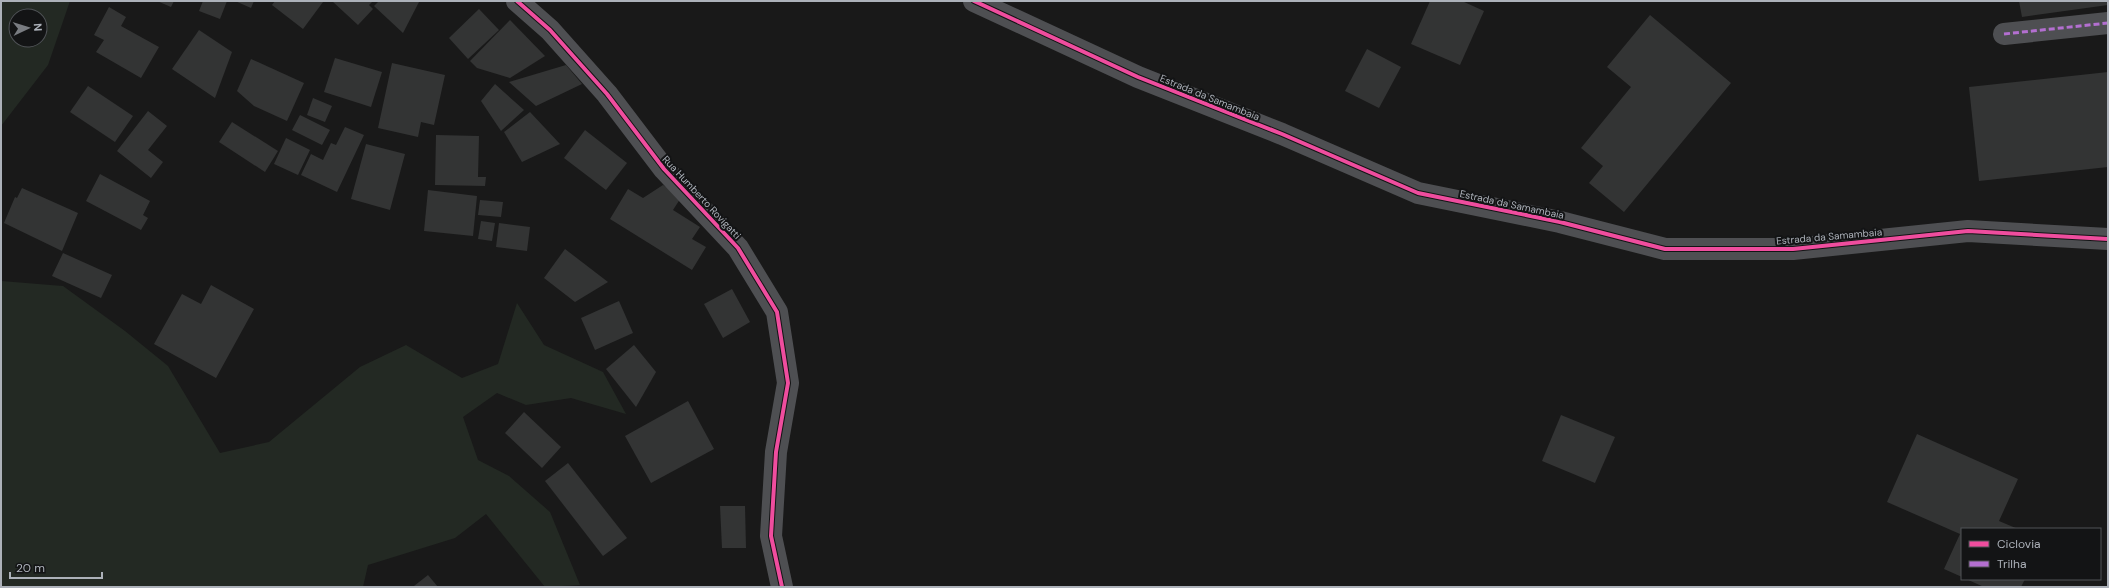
<svg xmlns="http://www.w3.org/2000/svg" width="2109" height="588" font-family="'DM Sans',sans-serif">
	<rect width="100%" height="100%" fill="#191919"/>
	<g fill="#232923" fill-rule="evenodd">
		<path d="M 1,1 L 70,1 L 48,65 L 1,126 ZM 16,16 L 40,16 L 40,40 L 16,40 Z"/>
		<path d="M 1,281 L 63,286 L 125,331 L 168,366 L 220,453 L 269,442 L 360,367 L 406,345 L 462,378 L 498,364 L 517,303 L 544,345 L 603,372 L 626,414 L 571,398 L 526,405 L 497,393 L 463,417 L 478,460 L 509,476 L 550,512 L 580,585 L 545,587 L 486,514 L 455,538 L 368,565 L 363,587 L 1,587 Z"/>
	</g>
	<g fill="#333434">
		<path d="M 157,1 L 174,1 L 171,7 Z"/>
		<path d="M 203,1 L 227,1 L 220,19 L 199,11 Z"/>
		<path d="M 235,1 L 254,1 L 251,8 Z"/>
		<path d="M 275,1 L 322,1 L 323,2 L 303,29 L 272,5 Z"/>
		<path d="M 332,1 L 373,1 L 369,5 L 373,9 L 358,25 Z"/>
		<path d="M 379,1 L 418,1 L 419,2 L 403,33 L 374,6 Z"/>
		<path d="M 1430,1 L 1462,1 L 1484,11 L 1460,65 L 1411,44 Z"/>
		<path d="M 2019,1 L 2108,1 L 2108,5 L 2022,17 Z"/>
		<path d="M 109,7 L 126,17 L 121,26 L 159,47 L 141,78 L 96,52 L 104,40 L 94,35 Z"/>
		<path d="M 479,9 L 499,30 L 468,59 L 449,38 Z"/>
		<path d="M 1650,15 L 1731,83 L 1624,212 L 1589,183 L 1603,166 L 1581,148 L 1631,87 L 1607,67 Z"/>
		<path d="M 510,20 L 545,56 L 510,78 L 477,68 L 470,61 Z"/>
		<path d="M 199,30 L 232,52 L 215,98 L 172,69 Z"/>
		<path d="M 1367,49 L 1401,67 L 1379,108 L 1345,91 Z"/>
		<path d="M 335,58 L 382,72 L 371,107 L 324,92 Z"/>
		<path d="M 251,59 L 304,83 L 287,121 L 254,106 L 237,91 Z"/>
		<path d="M 392,63 L 445,75 L 434,125 L 421,122 L 418,137 L 378,128 Z"/>
		<path d="M 566,65 L 582,84 L 536,106 L 509,82 Z"/>
		<path d="M 2108,72 L 2108,167 L 1979,181 L 1969,87 Z"/>
		<path d="M 495,84 L 524,110 L 501,131 L 481,101 Z"/>
		<path d="M 88,86 L 133,116 L 115,142 L 70,112 Z"/>
		<path d="M 313,98 L 332,106 L 325,122 L 307,115 Z"/>
		<path d="M 148,111 L 167,126 L 148,150 L 163,162 L 151,178 L 117,151 Z"/>
		<path d="M 530,112 L 560,144 L 522,162 L 504,132 Z"/>
		<path d="M 300,115 L 330,130 L 322,145 L 292,130 Z"/>
		<path d="M 232,122 L 278,151 L 265,172 L 219,142 Z"/>
		<path d="M 345,127 L 364,135 L 337,192 L 301,175 L 311,154 L 323,160 L 331,143 L 336,145 Z"/>
		<path d="M 585,130 L 627,163 L 606,190 L 564,158 Z"/>
		<path d="M 436,135 L 479,136 L 478,177 L 486,177 L 485,186 L 435,185 Z"/>
		<path d="M 286,138 L 310,150 L 298,175 L 274,164 Z"/>
		<path d="M 366,144 L 405,154 L 390,210 L 351,199 Z"/>
		<path d="M 100,174 L 150,201 L 143,215 L 148,218 L 141,230 L 86,201 Z"/>
		<path d="M 663,185 L 682,196 L 673,210 L 700,227 L 692,239 L 706,247 L 692,270 L 610,219 L 628,189 L 643,198 Z"/>
		<path d="M 22,188 L 78,213 L 62,251 L 4,223 L 15,197 L 17,198 Z"/>
		<path d="M 428,190 L 477,196 L 473,236 L 424,231 Z"/>
		<path d="M 480,200 L 503,202 L 501,217 L 478,215 Z"/>
		<path d="M 481,221 L 495,223 L 492,241 L 478,239 Z"/>
		<path d="M 499,223 L 530,227 L 527,251 L 496,247 Z"/>
		<path d="M 565,249 L 608,282 L 575,302 L 544,278 Z"/>
		<path d="M 63,253 L 112,275 L 101,298 L 52,276 Z"/>
		<path d="M 211,285 L 254,309 L 216,378 L 154,344 L 182,294 L 201,304 Z"/>
		<path d="M 732,289 L 750,322 L 723,338 L 704,304 Z"/>
		<path d="M 619,301 L 633,333 L 595,350 L 581,318 Z"/>
		<path d="M 634,345 L 656,372 L 636,407 L 606,369 Z"/>
		<path d="M 688,401 L 714,449 L 651,483 L 625,436 Z"/>
		<path d="M 524,412 L 561,447 L 542,468 L 505,433 Z"/>
		<path d="M 1561,415 L 1615,437 L 1595,483 L 1542,461 Z"/>
		<path d="M 1917,434 L 2018,479 L 1999,521 L 2018,529 L 1962,529 L 1962,577 L 1944,569 L 1960,534 L 1887,502 Z"/>
		<path d="M 568,463 L 627,538 L 603,556 L 545,481 Z"/>
		<path d="M 720,506 L 745,506 L 746,548 L 722,548 Z"/>
		<path d="M 428,575 L 438,587 L 414,587 L 414,586 Z"/>
		<path d="M 1966,579 L 2025,579 L 2021,587 L 1984,587 Z"/>
	</g>
	<g fill="none" stroke-linecap="round" stroke-linejoin="round">
		<g stroke="#4e4f52" stroke-width="22">
			<path d="M 517,1 L 550,30 L 607,94 L 664,169 L 738,248 L 777,312 L 788,383 L 776,452 L 771,536 L 782,587"/>
			<path d="M 974,1 L 1138,77 L 1282,134 L 1418,193 L 1560,222 L 1665,249 L 1793,249 L 1968,231 L 2108,239"/>
			<path d="M 2004,34 L 2108,23"/>
		</g>
		<path stroke="#b36fd0" stroke-width="3" stroke-dasharray="6 3" stroke-linecap="butt" d="M 2004,34 L 2108,23"/>
		<defs>
			<g id="cycleway">
				<path d="M 517,1 L 550,30 L 607,94 L 664,169 L 738,248 L 777,312 L 788,383 L 776,452 L 771,536 L 782,587"/>
				<path d="M 974,1 L 1138,77 L 1282,134 L 1418,193 L 1560,222 L 1665,249 L 1793,249 L 1968,231 L 2108,239"/>
			</g>
		</defs>
		<use href="#cycleway" stroke="#131415" stroke-width="6"/>
		<use href="#cycleway" stroke="#ef4d9e" stroke-width="4"/>
	</g>
	<g text-anchor="middle" stroke-width="4" stroke-linejoin="round" paint-order="stroke">
		<g font-size="10" fill="#acb1b9" stroke="#131415">
			<text transform="translate(1210 97) rotate(22)" y="4">Estrada da Samambaia</text>
			<text transform="translate(702 197) rotate(47)" y="4">Rua Humberto Rovigatti</text>
			<text transform="translate(1512 204) rotate(12)" y="4">Estrada da Samambaia</text>
			<text transform="translate(1829 236) rotate(-5)" y="4">Estrada da Samambaia</text>
		</g>
	</g>
	<rect width="2109" height="588" fill="none" stroke="#acb1b9" stroke-width="4"/>
	<rect x="1961" y="528" width="140" height="52" fill="#131415" stroke="#505357"/>
	<rect x="1969" y="541" width="20" height="6" fill="#ef4d9e" stroke="#505357"/>
	<text x="1997" y="548" font-size="12" fill="#acb1b9">Ciclovia</text>
	<rect x="1969" y="561" width="20" height="6" fill="#b36fd0" stroke="#505357"/>
	<text x="1997" y="568" font-size="12" fill="#acb1b9">Trilha</text>
	<g transform="translate(28 28) rotate(86)"><circle r="19" fill="#131415" stroke="#505357"/>
	<path d="M0-3L7 15L0 10L-7 15Z" fill="#797c81"/>
	<text y="-6" font-size="11" font-weight="bold" text-anchor="middle" fill="#acb1b9">N</text>
	</g>
	<path d="M10 572v6h92v-6" fill="none" stroke="#acb1b9" stroke-width="2"/>
	<text x="16" y="572" font-size="12" fill="#acb1b9" stroke="#131415" stroke-width="3" paint-order="stroke">20 m</text>
</svg>
